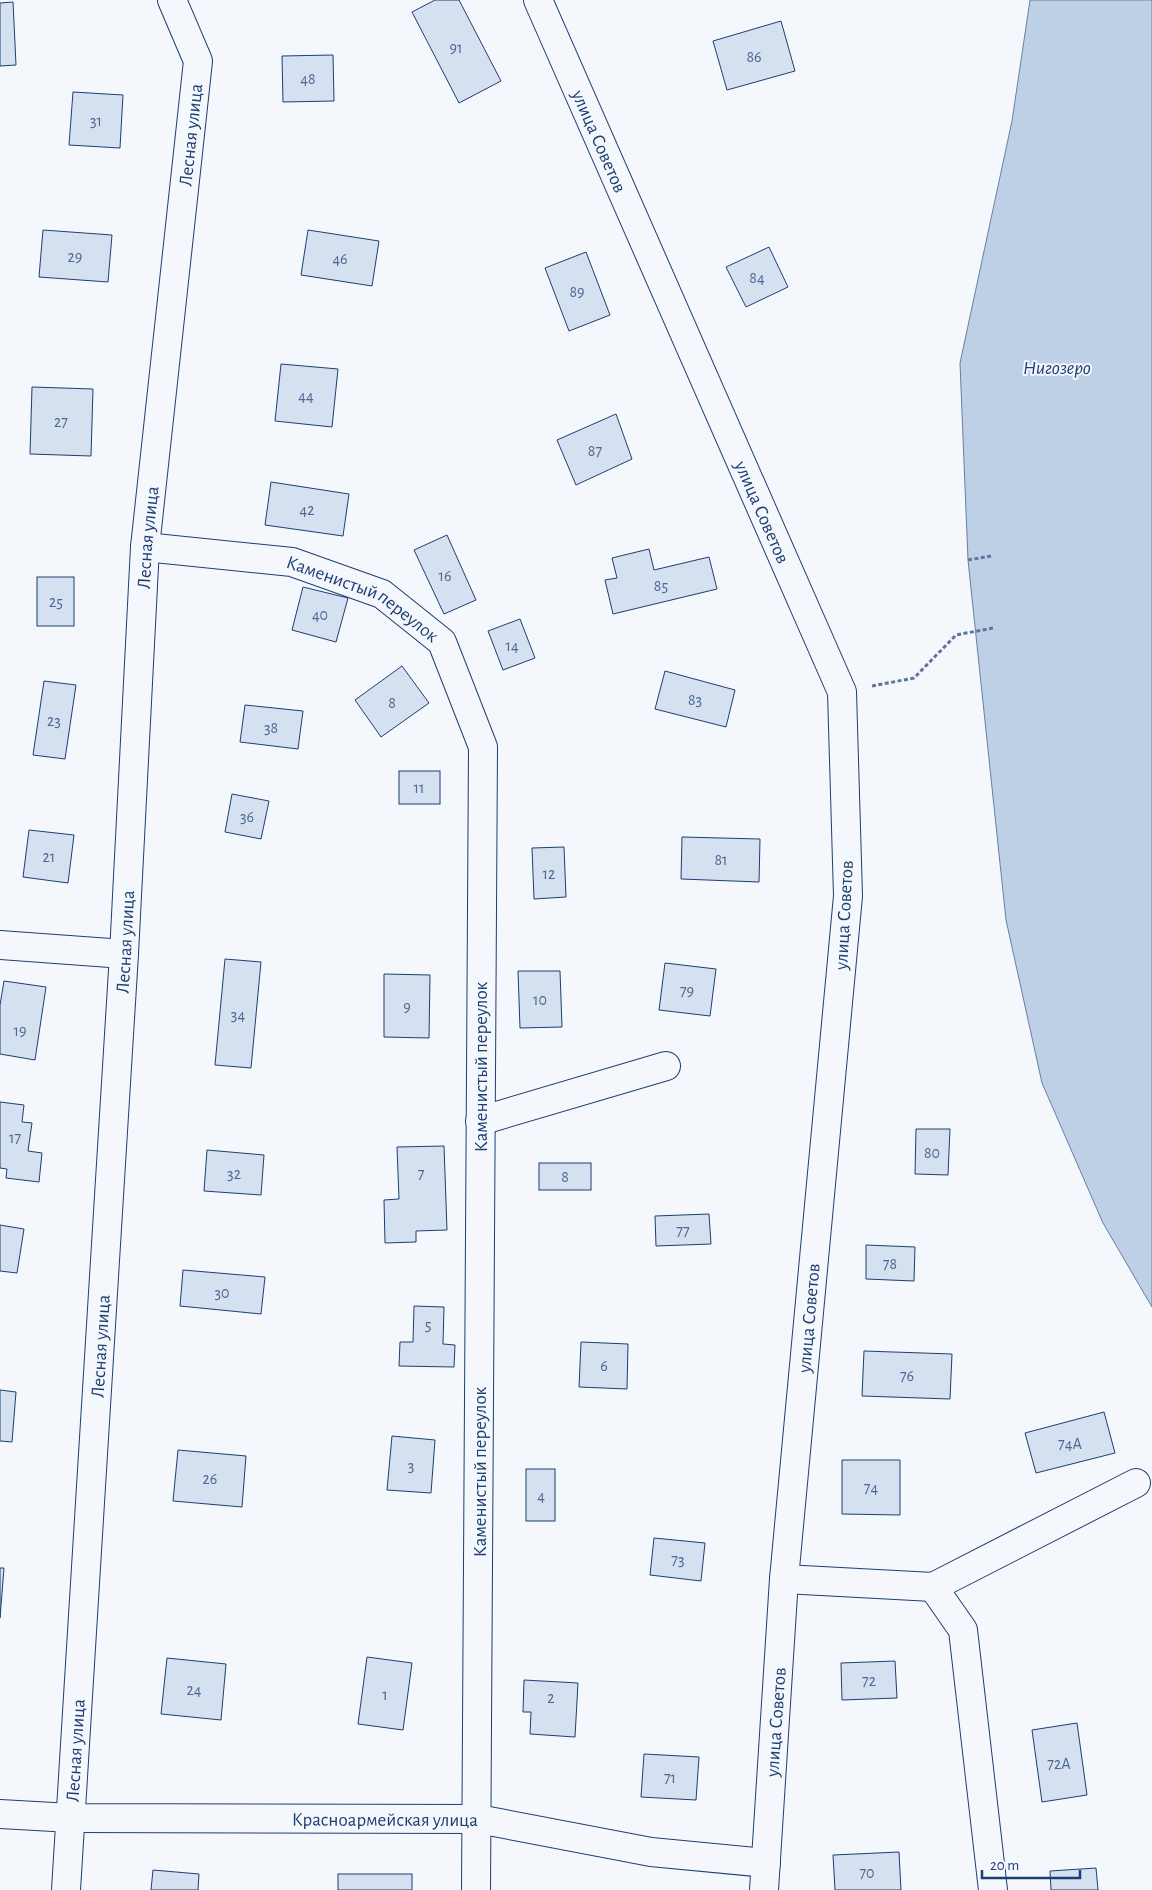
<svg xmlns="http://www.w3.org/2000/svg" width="1152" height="1890" font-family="'Alegreya Sans',sans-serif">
	<rect width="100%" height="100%" fill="#f4f7fb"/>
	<path fill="#bed0e5" stroke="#687fa3" d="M 1030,0 L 1152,0 L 1152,1307 L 1103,1223 L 1042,1083 L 1006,920 L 968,560 L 960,363 L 1012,121 Z"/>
	<g fill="#d5e0f0" stroke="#1d3f73">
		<path d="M 435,0 L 459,0 L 501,81 L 459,103 L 412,12 Z"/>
		<path d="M 13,2 L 16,65 L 0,66 L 0,3 Z"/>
		<path d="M 781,21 L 795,71 L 727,90 L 713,41 Z"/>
		<path d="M 333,55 L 334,101 L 283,102 L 282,56 Z"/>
		<path d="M 73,92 L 123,95 L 120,148 L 69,145 Z"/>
		<path d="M 43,230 L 112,235 L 108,282 L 39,277 Z"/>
		<path d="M 308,230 L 379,241 L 372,286 L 301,275 Z"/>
		<path d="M 769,247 L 788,287 L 746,307 L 726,267 Z"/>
		<path d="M 586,252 L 610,315 L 569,331 L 545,268 Z"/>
		<path d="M 281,364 L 338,369 L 332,427 L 275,421 Z"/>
		<path d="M 32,387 L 93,389 L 91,456 L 30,454 Z"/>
		<path d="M 616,414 L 632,459 L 576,485 L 557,440 Z"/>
		<path d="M 271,482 L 349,494 L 343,536 L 265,525 Z"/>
		<path d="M 447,535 L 476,600 L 444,614 L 414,550 Z"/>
		<path d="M 649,549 L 654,570 L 709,557 L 717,589 L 613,614 L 605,580 L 617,578 L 612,558 Z"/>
		<rect x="37" y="577" width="37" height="49"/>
		<path d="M 303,587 L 348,598 L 336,642 L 292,630 Z"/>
		<path d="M 520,619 L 535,658 L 503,670 L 488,631 Z"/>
		<path d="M 402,666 L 429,703 L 381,737 L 355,700 Z"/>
		<path d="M 665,671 L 735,690 L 726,727 L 655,709 Z"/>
		<path d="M 44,681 L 76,685 L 65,759 L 33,755 Z"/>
		<path d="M 245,705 L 303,711 L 298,749 L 240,742 Z"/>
		<rect x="399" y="771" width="41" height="33"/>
		<path d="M 232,794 L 269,801 L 261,839 L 225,832 Z"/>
		<path d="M 29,830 L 74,835 L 68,883 L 23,877 Z"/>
		<path d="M 682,837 L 760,839 L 759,882 L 681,879 Z"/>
		<path d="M 564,847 L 566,897 L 534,899 L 532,848 Z"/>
		<path d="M 225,959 L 261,962 L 251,1068 L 215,1065 Z"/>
		<path d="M 665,963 L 716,969 L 710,1016 L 659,1010 Z"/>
		<path d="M 518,971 L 560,971 L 562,1027 L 520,1028 Z"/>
		<path d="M 384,974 L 430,975 L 429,1038 L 384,1037 Z"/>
		<path d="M 4,981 L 46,987 L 35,1060 L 0,1054 L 0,1005 Z"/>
		<path d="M 0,1102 L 24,1105 L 22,1122 L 32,1123 L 28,1151 L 42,1153 L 39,1182 L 6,1178 L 7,1169 L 0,1168 Z"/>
		<path d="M 916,1129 L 950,1129 L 948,1175 L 915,1174 Z"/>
		<path d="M 444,1146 L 447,1230 L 416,1231 L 416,1242 L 385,1243 L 384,1200 L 399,1199 L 397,1147 Z"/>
		<path d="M 207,1150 L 264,1155 L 261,1195 L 204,1191 Z"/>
		<rect x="539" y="1163" width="52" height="27"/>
		<path d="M 709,1214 L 711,1244 L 656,1246 L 655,1216 Z"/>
		<path d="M 0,1225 L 24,1229 L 17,1273 L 0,1271 Z"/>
		<path d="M 866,1245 L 915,1247 L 914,1281 L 866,1279 Z"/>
		<path d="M 183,1270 L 265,1277 L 261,1314 L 180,1306 Z"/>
		<path d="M 414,1306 L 444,1307 L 443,1344 L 455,1345 L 454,1367 L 399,1366 L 400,1342 L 413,1342 Z"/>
		<path d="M 581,1342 L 628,1344 L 627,1389 L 579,1387 Z"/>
		<path d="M 864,1351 L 952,1354 L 950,1399 L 862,1396 Z"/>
		<path d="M 0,1390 L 16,1392 L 12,1442 L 0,1441 Z"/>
		<path d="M 1104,1412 L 1115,1453 L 1036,1473 L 1025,1433 Z"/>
		<path d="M 392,1436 L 435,1440 L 431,1493 L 387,1490 Z"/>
		<path d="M 178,1450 L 246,1456 L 242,1507 L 173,1501 Z"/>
		<path d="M 842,1460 L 900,1460 L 900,1515 L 842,1514 Z"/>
		<rect x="526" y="1469" width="29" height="52"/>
		<path d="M 654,1538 L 705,1543 L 701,1581 L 650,1575 Z"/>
		<path d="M 0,1568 L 4,1568 L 0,1618 Z"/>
		<path d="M 367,1657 L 412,1663 L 403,1730 L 358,1724 Z"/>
		<path d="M 167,1658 L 226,1664 L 221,1720 L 161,1714 Z"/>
		<path d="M 895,1661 L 897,1698 L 842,1700 L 841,1663 Z"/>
		<path d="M 524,1680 L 578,1683 L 575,1737 L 530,1734 L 531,1712 L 523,1712 Z"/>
		<path d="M 1077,1723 L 1087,1795 L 1042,1802 L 1032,1730 Z"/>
		<path d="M 644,1754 L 699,1757 L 696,1800 L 641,1797 Z"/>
		<path d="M 899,1852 L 901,1890 L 835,1890 L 833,1855 Z"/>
		<path d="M 1096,1868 L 1098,1890 L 1051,1890 L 1050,1871 Z"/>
		<path d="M 153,1870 L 199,1874 L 198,1890 L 151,1890 Z"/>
		<rect x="338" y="1874" width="74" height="16"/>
	</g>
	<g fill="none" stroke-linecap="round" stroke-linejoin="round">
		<defs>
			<g id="minor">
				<path id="s1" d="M 145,547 L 292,562 L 382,594 L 442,642 L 483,747 L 476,1890"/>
				<path d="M 0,945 L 124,954"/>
				<path d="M 480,1121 L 666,1066"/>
				<path d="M 784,1579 L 933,1587 L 1136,1483"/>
				<path d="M 933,1587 L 963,1630 L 993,1890"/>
				<path id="s2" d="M 0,1814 L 71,1818 L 478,1819 L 651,1852 L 766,1863"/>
				<path id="s3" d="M 66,1890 L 124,954 L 145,547 L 198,61 L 172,0"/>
			</g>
			<g id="major">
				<path id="s4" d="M 538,0 L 842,692 L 848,896 L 784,1579 L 764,1890"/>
			</g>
		</defs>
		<use href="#minor" stroke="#1d3f73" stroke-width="30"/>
		<use href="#major" stroke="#1d3f73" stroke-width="30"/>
		<g stroke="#5e769c" stroke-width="3" stroke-dasharray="4 2.5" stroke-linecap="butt">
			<path d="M 968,560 L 991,556"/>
			<path d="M 872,686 L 914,678 L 956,635 L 993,628"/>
		</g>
		<use href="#minor" stroke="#f4f7fb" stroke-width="28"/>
		<use href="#major" stroke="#f4f7fb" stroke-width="28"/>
	</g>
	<g text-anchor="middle" stroke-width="4" stroke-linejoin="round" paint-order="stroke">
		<g font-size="16" fill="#4b6792">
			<text x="456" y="53">91</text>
			<text x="754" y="62">86</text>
			<text x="308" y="84">48</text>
			<text x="96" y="126">31</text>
			<text x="75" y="262">29</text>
			<text x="340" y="264">46</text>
			<text x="757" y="283">84</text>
			<text x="577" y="297">89</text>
			<text x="306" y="401">44</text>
			<text x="61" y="427">27</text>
			<text x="595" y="456">87</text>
			<text x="307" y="515">42</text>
			<text x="445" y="581">16</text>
			<text x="661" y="591">85</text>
			<text x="56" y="607">25</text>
			<text x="320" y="620">40</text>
			<text x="512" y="651">14</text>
			<text x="695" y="705">83</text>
			<text x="392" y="708">8</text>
			<text x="54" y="726">23</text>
			<text x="271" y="733">38</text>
			<text x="419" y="793">11</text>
			<text x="247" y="822">36</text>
			<text x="49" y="862">21</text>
			<text x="721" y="865">81</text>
			<text x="549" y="879">12</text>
			<text x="687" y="996">79</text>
			<text x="540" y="1005">10</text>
			<text x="407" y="1012">9</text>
			<text x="238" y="1020">34</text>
			<text x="20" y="1036">19</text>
			<text x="15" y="1143">17</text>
			<text x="932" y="1158">80</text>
			<text x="234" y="1179">32</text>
			<text x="421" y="1179">7</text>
			<text x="565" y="1182">8</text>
			<text x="683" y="1236">77</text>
			<text x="890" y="1269">78</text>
			<text x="222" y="1298">30</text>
			<text x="428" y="1330">5</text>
			<text x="604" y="1371">6</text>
			<text x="907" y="1381">76</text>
			<text x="1070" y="1449">74А</text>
			<text x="411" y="1471">3</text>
			<text x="210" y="1484">26</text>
			<text x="871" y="1493">74</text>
			<text x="541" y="1501">4</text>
			<text x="678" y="1565">73</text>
			<text x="869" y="1686">72</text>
			<text x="194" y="1695">24</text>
			<text x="385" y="1700">1</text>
			<text x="551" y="1703">2</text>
			<text x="1059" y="1769">72А</text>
			<text x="670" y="1783">71</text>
			<text x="867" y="1878">70</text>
		</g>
		<g font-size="19" fill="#1d3f73" stroke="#f4f7fb">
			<text dy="7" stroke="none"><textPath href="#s3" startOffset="1760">Лесная улица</textPath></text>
			<text dy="7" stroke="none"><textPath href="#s4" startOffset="154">улица Советов</textPath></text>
			<text dy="7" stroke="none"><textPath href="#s4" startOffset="559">улица Советов</textPath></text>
			<text dy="7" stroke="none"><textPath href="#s3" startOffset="1355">Лесная улица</textPath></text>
			<text dy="7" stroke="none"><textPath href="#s1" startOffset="228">Каменистый переулок</textPath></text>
			<text transform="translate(843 915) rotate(-87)" y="7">улица Советов</text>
			<text dy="7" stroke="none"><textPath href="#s3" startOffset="950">Лесная улица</textPath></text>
			<text transform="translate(480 1067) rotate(-90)" y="7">Каменистый переулок</text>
			<text transform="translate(808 1318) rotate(-85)" y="7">улица Советов</text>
			<text dy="7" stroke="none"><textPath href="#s3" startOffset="545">Лесная улица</textPath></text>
			<text transform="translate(479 1472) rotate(-90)" y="7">Каменистый переулок</text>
			<text transform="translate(775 1722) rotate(-86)" y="7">улица Советов</text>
			<text dy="7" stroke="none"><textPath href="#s3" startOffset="140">Лесная улица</textPath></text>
			<text dy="7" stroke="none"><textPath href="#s2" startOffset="385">Красноармейская улица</textPath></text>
		</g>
		<g font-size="20" font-style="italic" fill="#1d3f73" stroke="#f4f7fb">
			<text x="1057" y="374">Нигозеро</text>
		</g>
	</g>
	<path d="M982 1870v8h98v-8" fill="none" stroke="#1d3f73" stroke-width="2.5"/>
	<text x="990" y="1870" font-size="15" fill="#1d3f73" stroke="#f4f7fb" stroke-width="4" paint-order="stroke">20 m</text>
</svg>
